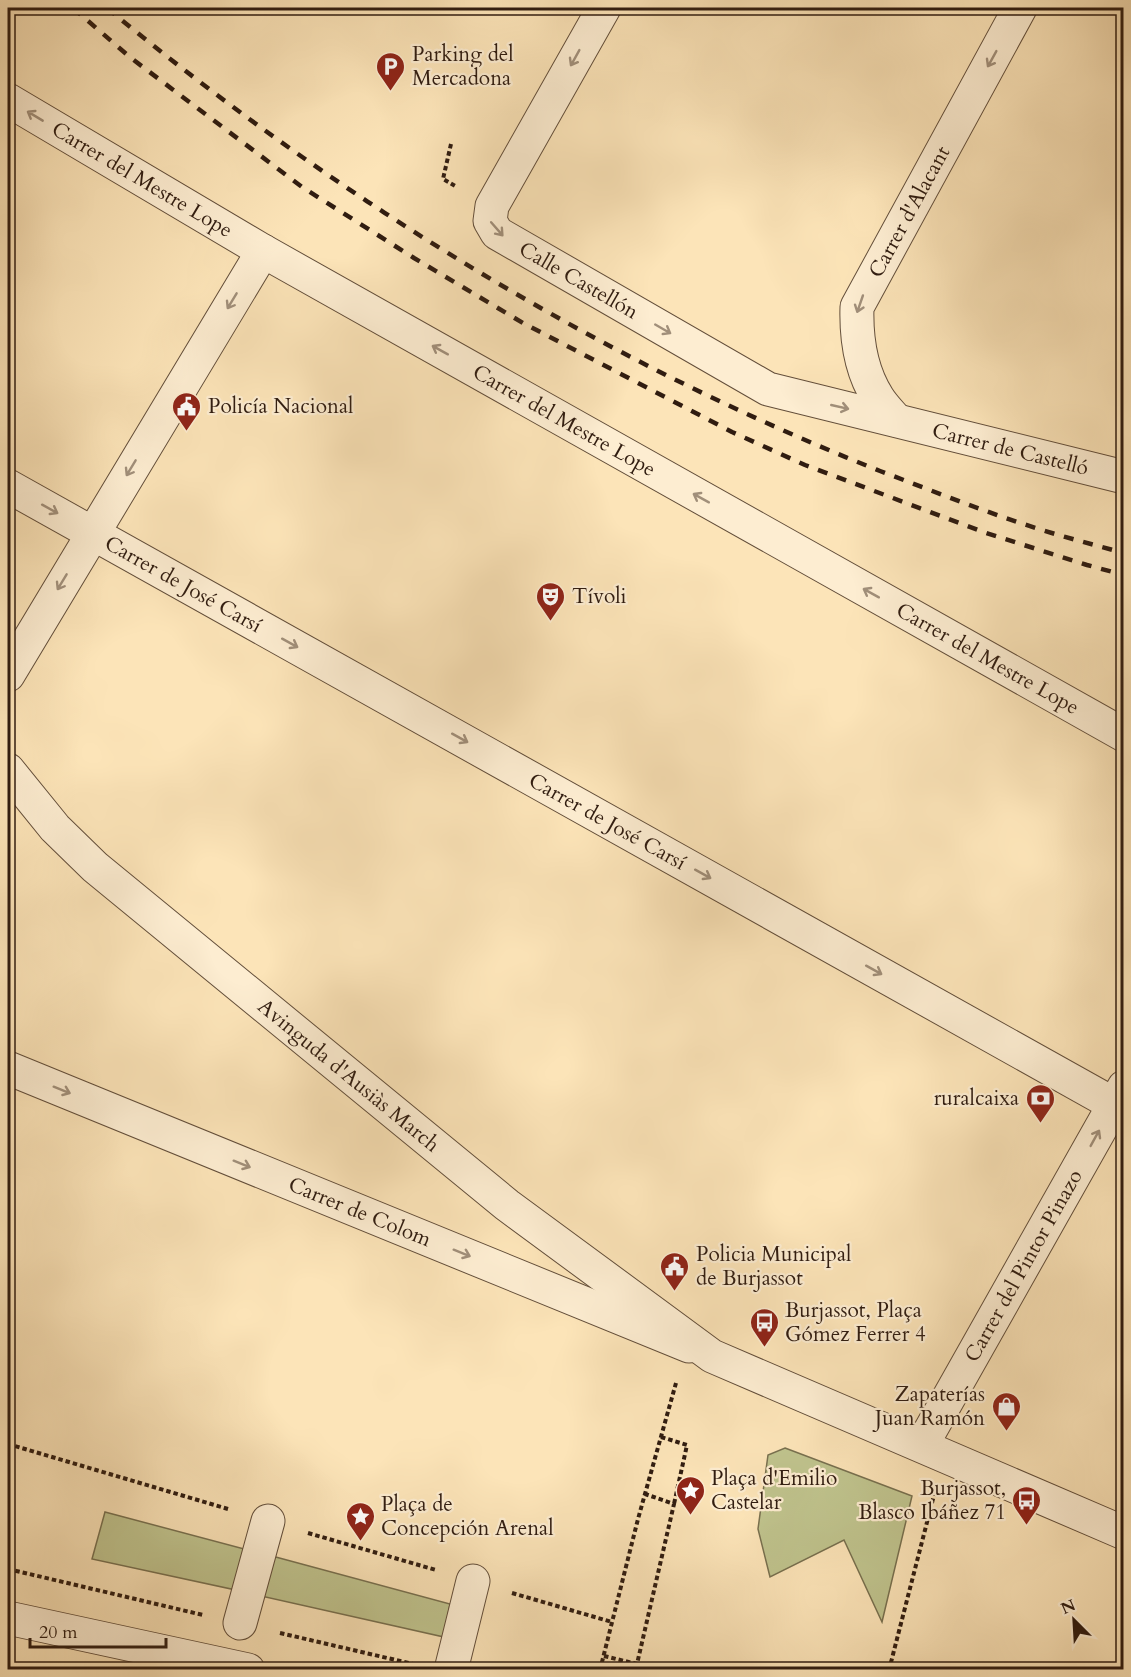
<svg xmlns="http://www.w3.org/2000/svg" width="1131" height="1677" font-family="Cardo,serif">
	<rect width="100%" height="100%" fill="#fce4b8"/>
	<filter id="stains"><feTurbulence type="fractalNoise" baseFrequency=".00333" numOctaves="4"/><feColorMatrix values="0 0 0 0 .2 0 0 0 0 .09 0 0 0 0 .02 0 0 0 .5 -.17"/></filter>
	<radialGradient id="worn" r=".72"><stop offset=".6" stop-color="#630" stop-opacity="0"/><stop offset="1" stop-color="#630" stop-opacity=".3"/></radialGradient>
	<g fill="#c0c48e" stroke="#78704f" stroke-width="1.5">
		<path d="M 785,1448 L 912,1496 L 882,1622 L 844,1540 L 770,1577 L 758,1529 L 768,1455 Z"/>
		<path d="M 105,1512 L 248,1550 L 236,1590 L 92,1559 Z"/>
		<path d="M 272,1556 L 450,1604 L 444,1637 L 261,1596 Z"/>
	</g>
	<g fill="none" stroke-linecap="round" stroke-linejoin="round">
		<defs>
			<g id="pedestrian">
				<path d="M 8,1618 L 248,1670"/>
				<path d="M 240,1623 L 268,1521"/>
				<path d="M 451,1670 L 473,1581"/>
			</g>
			<g id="minor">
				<path id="s1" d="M 604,8 L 492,206 L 490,221 L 497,233 L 768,389 L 1124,477"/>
				<path id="s2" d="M 8,100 L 263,251 L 1124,735"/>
				<path id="s3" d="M 896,420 C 890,413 883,406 878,398 C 860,370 856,339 857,307 L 1020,8"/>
				<path id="s4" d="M 8,486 L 1124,1110"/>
				<path d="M 8,675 L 263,251"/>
				<path id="s5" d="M 8,1068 L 689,1346"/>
				<path id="s6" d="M 922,1445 L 1124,1087"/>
			</g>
			<g id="tertiary">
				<path id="s7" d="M 8,770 L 55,828 L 95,867 L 507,1205 L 712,1356 L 1124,1533"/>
			</g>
		</defs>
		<use href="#pedestrian" stroke="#634e3a" stroke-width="35"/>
		<use href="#minor" stroke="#634e3a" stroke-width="35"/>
		<use href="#tertiary" stroke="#634e3a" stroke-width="35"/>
		<g stroke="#301c10" stroke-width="4" stroke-dasharray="4.5 3" stroke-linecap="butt">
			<path d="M 451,144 L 443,179 L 457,187"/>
			<path d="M 661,1437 L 687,1445 L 674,1504"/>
			<path d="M 8,1444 L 228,1509"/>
			<path d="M 308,1533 L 436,1570"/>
			<path d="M 8,1569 L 203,1615"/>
			<path d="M 512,1593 L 612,1622"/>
			<path d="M 280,1633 L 413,1664"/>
			<path d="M 604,1656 L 637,1664 L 674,1504 L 645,1494"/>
			<path d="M 600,1670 L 638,1519 L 676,1383"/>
			<path d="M 889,1670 L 934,1495"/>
		</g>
		<use href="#pedestrian" stroke="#fdedd1" stroke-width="33"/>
		<use href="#minor" stroke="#fdedd1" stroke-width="33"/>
		<use href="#tertiary" stroke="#fdedd1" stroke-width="33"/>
		<g stroke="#301c10" stroke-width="4.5" stroke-dasharray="10 10" stroke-linecap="butt">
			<path d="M 73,8 L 131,58 L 302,187 L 414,258 L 523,323 L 732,432 L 805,465 L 986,533 L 1087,565 L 1124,575"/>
			<path d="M 107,8 C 339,200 600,360 880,471 C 933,491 985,512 1039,529 C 1067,538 1095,545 1124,553"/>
		</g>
	</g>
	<defs><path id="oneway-shaft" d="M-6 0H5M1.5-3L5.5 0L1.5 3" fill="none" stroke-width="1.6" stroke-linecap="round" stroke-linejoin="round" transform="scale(1.5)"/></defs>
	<g stroke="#a18f7a">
		<use href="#oneway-shaft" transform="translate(575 58) rotate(119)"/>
		<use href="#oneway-shaft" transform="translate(992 59) rotate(119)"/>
		<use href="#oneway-shaft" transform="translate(35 116) rotate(-149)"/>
		<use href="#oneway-shaft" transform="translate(497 229) rotate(49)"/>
		<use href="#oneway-shaft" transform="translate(232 301) rotate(121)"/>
		<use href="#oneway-shaft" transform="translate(860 304) rotate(109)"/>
		<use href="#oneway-shaft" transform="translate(663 329) rotate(30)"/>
		<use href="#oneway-shaft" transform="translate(440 350) rotate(-151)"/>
		<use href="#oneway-shaft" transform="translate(840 407) rotate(13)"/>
		<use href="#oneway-shaft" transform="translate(131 468) rotate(121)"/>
		<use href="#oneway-shaft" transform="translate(701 498) rotate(-151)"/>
		<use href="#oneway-shaft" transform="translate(50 509) rotate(29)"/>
		<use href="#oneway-shaft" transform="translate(62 582) rotate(121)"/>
		<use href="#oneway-shaft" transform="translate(871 593) rotate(-151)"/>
		<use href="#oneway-shaft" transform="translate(290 643) rotate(29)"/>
		<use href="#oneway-shaft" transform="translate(460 738) rotate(29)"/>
		<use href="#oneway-shaft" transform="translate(703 874) rotate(29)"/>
		<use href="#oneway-shaft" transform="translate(874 970) rotate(29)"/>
		<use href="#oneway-shaft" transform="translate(62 1090) rotate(22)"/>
		<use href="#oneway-shaft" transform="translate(1095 1138) rotate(-61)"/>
		<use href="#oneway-shaft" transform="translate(242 1164) rotate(22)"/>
		<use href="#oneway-shaft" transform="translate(462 1253) rotate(22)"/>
	</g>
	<defs>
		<symbol id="parking-pin" viewBox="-11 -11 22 30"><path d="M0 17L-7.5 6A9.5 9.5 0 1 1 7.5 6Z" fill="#8f2418" stroke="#fdedd1"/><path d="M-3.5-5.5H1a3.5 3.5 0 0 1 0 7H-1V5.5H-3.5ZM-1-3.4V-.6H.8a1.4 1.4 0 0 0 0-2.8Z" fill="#fff"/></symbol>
		<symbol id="civic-pin" viewBox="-11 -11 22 30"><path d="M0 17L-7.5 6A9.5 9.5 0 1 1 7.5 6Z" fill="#8f2418" stroke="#fdedd1"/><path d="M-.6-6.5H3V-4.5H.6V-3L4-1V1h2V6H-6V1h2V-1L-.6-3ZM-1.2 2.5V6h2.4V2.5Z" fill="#fff"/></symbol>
		<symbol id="theatre-pin" viewBox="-11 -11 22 30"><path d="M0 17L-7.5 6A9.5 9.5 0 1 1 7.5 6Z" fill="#8f2418" stroke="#fdedd1"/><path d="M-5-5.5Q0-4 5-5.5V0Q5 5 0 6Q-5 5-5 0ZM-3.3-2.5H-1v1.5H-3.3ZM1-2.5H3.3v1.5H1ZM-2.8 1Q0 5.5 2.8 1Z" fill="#fff"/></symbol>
		<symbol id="bank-pin" viewBox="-11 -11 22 30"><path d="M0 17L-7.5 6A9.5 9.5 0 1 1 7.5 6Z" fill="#8f2418" stroke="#fdedd1"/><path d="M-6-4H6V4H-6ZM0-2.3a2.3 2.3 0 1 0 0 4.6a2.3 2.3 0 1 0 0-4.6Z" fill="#fff"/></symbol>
		<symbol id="bus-pin" viewBox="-11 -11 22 30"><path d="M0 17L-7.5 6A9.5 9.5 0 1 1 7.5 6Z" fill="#8f2418" stroke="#fdedd1"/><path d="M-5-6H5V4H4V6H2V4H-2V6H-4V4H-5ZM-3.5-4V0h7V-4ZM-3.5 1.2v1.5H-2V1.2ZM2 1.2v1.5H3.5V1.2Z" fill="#fff"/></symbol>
		<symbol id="shop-pin" viewBox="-11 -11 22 30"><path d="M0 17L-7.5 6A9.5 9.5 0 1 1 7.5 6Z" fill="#8f2418" stroke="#fdedd1"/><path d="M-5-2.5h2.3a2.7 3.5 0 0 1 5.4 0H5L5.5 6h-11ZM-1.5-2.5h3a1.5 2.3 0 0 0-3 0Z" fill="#fff"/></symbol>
		<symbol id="sight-pin" viewBox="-11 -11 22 30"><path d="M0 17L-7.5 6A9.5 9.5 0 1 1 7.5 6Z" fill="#8f2418" stroke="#fdedd1"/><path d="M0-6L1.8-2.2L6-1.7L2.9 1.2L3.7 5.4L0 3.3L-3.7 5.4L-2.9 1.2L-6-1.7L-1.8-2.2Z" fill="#fff"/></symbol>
	</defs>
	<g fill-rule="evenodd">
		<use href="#parking-pin" x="374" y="50" width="33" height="45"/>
		<use href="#civic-pin" x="170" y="390" width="33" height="45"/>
		<use href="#theatre-pin" x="534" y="580" width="33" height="45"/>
		<use href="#bank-pin" x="1024" y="1082" width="33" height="45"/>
		<use href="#civic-pin" x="658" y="1250" width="33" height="45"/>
		<use href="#bus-pin" x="748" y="1306" width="33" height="45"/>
		<use href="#shop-pin" x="990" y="1390" width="33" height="45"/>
		<use href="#sight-pin" x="674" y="1474" width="33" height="45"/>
		<use href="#bus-pin" x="1010" y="1484" width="33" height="45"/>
		<use href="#sight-pin" x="344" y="1500" width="33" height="45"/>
	</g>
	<g text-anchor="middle" stroke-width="4.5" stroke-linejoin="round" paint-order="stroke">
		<g font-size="21" fill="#301c10" stroke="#fdedd1" text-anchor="start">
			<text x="412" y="61">Parking del<tspan x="412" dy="24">Mercadona</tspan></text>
			<text x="208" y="413">Policía Nacional</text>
			<text x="572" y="603">Tívoli</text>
			<text x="1019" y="1105" text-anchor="end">ruralcaixa</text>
			<text x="696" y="1261">Policia Municipal<tspan x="696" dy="24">de Burjassot</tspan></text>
			<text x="785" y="1317">Burjassot, Plaça<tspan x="785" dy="24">Gómez Ferrer 4</tspan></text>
			<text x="985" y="1401" text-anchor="end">Zapaterías<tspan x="985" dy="24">Juan Ramón</tspan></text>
			<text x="711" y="1485">Plaça d'Emilio<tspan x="711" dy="24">Castelar</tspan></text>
			<text x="1006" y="1495" text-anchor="end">Burjassot,<tspan x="1006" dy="24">Blasco Ibáñez 71</tspan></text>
			<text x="381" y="1511">Plaça de<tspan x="381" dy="24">Concepción Arenal</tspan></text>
		</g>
		<g font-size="21" fill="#301c10" stroke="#fdedd1">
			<text dy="7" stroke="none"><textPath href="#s2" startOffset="156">Carrer del Mestre Lope</textPath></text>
			<text dy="7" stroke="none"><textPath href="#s3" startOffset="232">Carrer d'Alacant</textPath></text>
			<text dy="7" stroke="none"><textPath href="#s1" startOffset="351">Calle Castellón</textPath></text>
			<text dy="7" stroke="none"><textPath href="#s2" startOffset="642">Carrer del Mestre Lope</textPath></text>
			<text dy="7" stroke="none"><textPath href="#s1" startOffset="819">Carrer de Castelló</textPath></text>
			<text dy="7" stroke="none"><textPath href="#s4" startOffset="201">Carrer de José Carsí</textPath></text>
			<text dy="7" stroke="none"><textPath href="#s2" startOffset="1128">Carrer del Mestre Lope</textPath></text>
			<text dy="7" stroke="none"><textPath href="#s4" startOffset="687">Carrer de José Carsí</textPath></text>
			<text dy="7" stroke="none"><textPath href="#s7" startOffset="459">Avinguda d'Ausiàs March</textPath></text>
			<text dy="7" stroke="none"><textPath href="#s5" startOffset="380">Carrer de Colom</textPath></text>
			<text dy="7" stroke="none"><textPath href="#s6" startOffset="206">Carrer del Pintor Pinazo</textPath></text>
		</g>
	</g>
	<rect width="1131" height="1677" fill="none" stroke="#fce4b8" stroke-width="30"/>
	<rect x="9" y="9" width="1113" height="1659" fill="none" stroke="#301c10" stroke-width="3"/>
	<rect x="15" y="15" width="1101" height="1647" fill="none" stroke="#301c10" stroke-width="1.5"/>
	<g transform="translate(1074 1620) rotate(336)" stroke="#fdedd1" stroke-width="4.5" paint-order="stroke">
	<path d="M0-4.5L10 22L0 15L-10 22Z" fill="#301c10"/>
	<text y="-9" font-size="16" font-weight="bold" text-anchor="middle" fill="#301c10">N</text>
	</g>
	<path d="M30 1638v9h136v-9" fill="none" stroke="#301c10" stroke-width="3"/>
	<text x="39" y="1638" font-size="18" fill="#301c10" stroke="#fdedd1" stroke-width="4.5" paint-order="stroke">20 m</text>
	<rect width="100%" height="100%" filter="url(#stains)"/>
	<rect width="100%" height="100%" fill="url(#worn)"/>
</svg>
